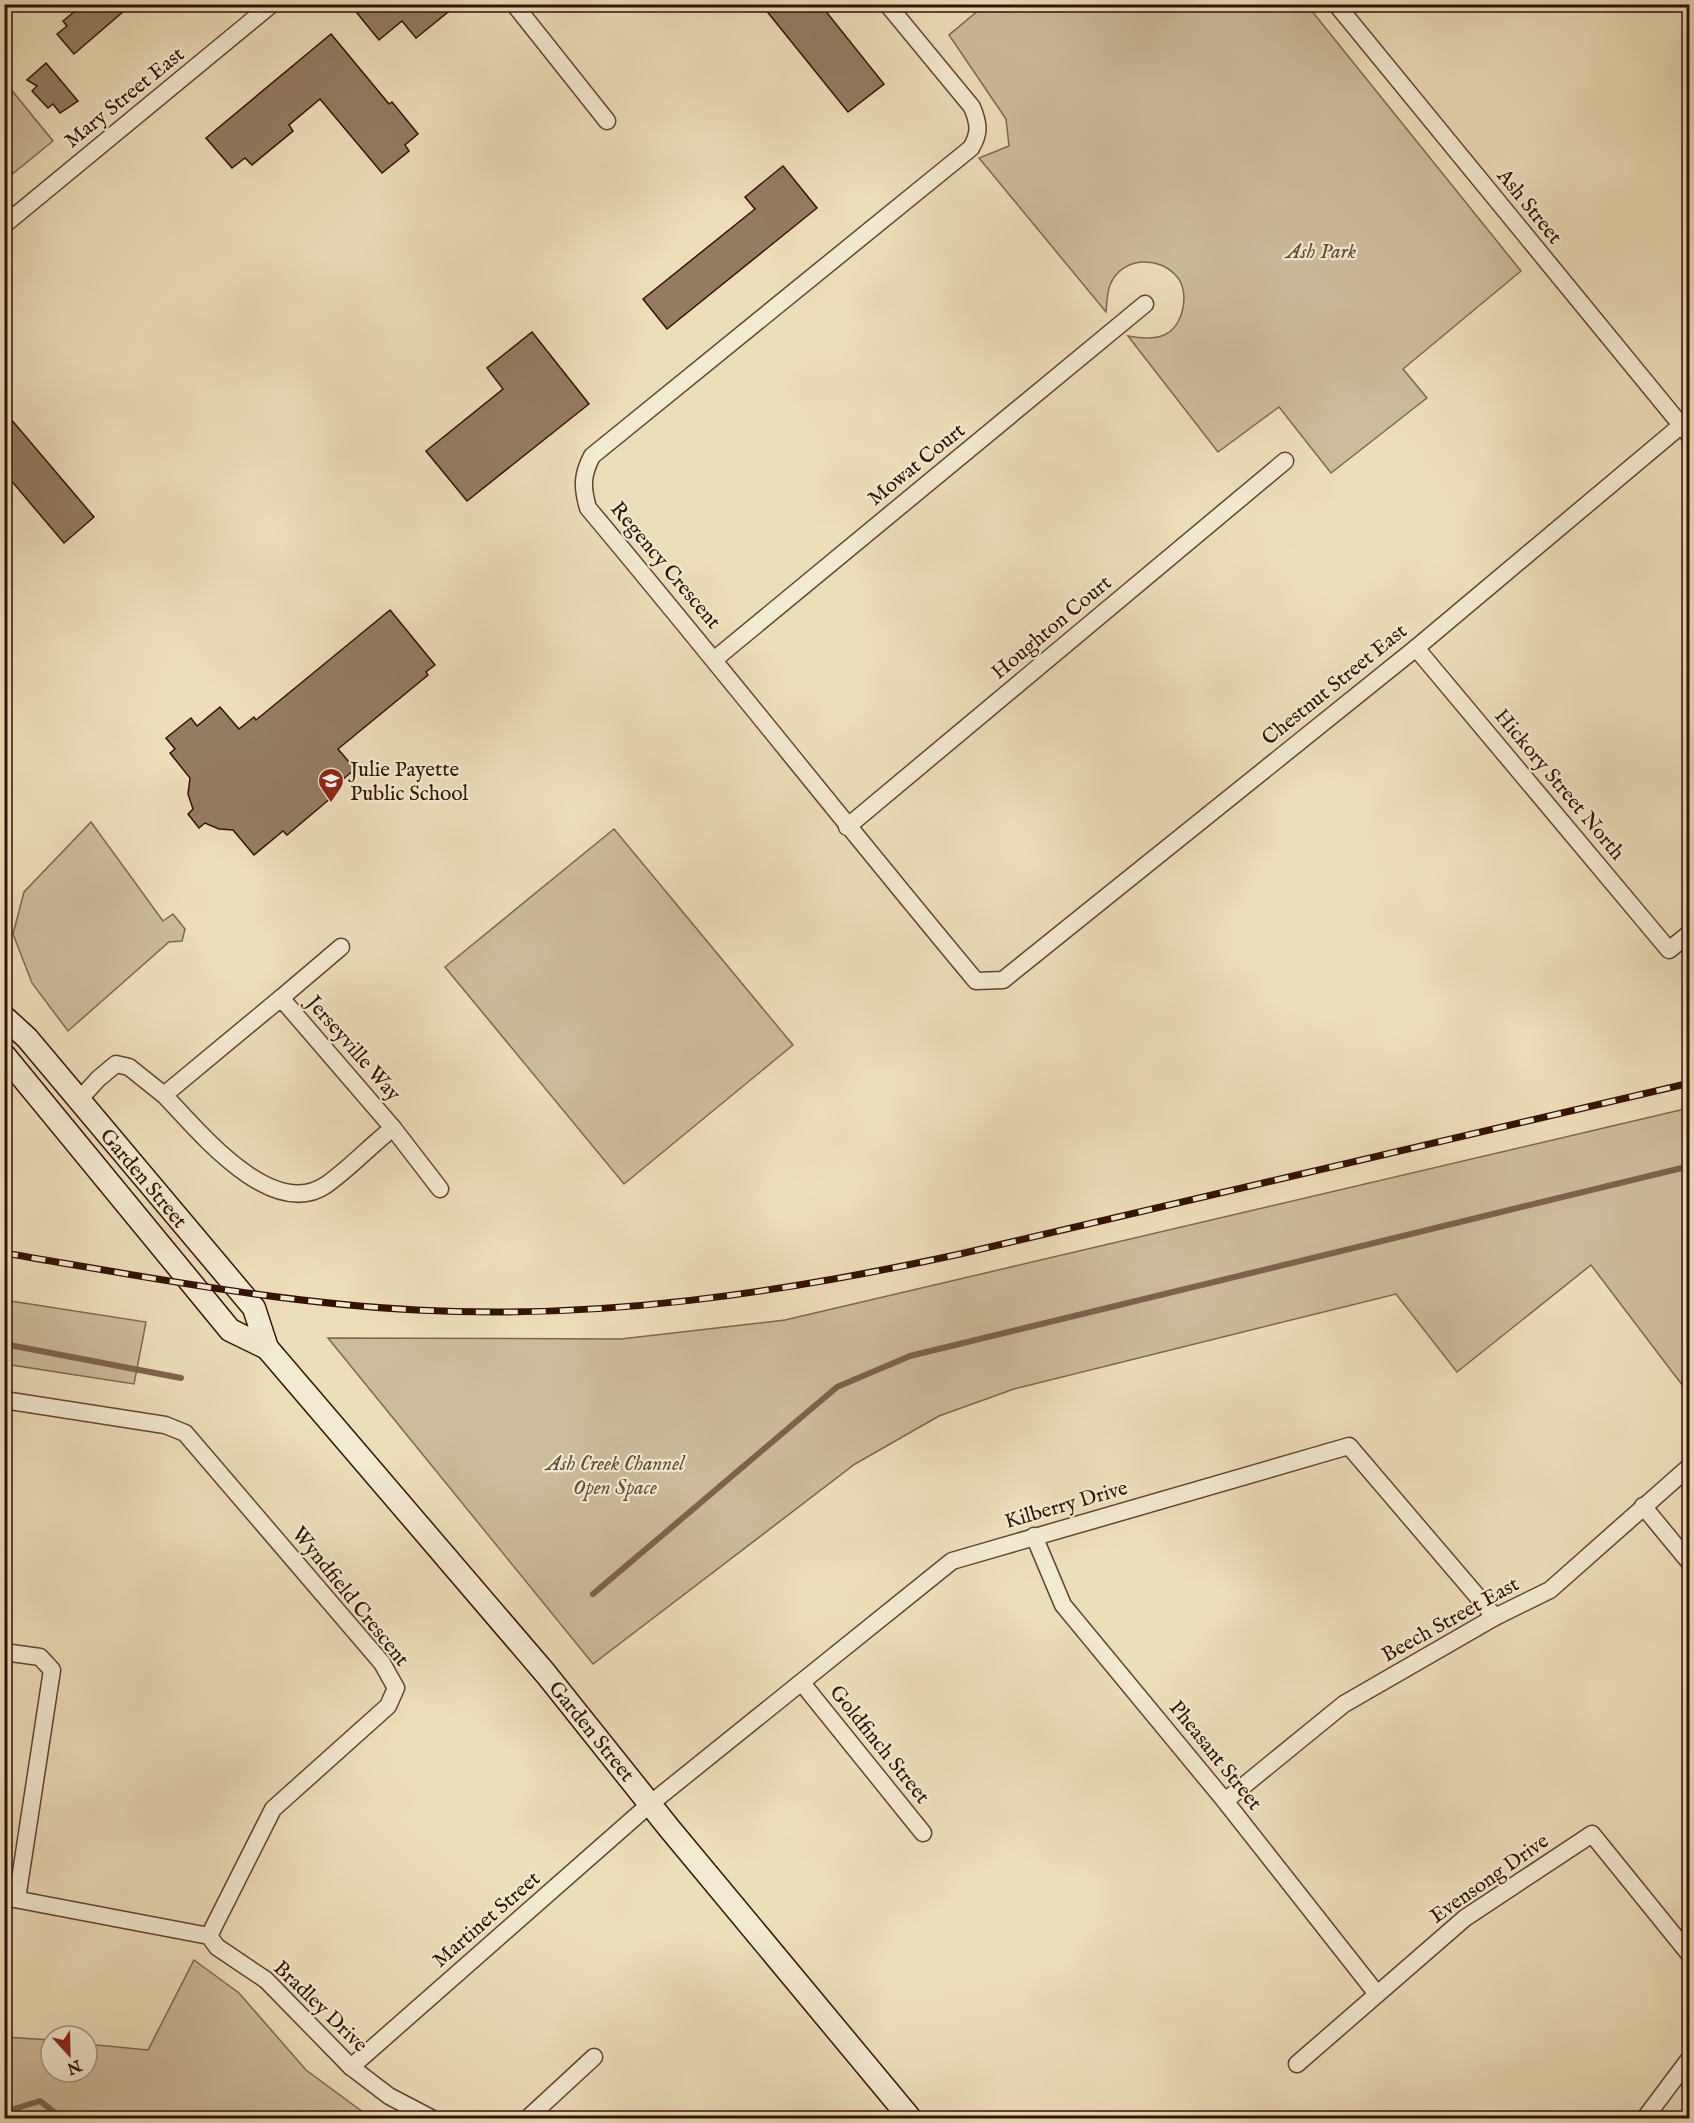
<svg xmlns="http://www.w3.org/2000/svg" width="1694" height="2123" font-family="'IM FELL English',serif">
	<rect width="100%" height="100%" fill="#eddeba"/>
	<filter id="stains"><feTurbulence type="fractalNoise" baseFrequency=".00333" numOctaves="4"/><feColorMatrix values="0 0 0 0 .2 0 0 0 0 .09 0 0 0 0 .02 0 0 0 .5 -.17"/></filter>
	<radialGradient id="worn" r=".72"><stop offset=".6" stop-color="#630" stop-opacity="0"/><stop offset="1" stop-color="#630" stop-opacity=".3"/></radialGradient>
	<g fill="#cdbb9b" stroke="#806650" stroke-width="1.5">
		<path d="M 986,4 L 1307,5 L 1521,271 L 1403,369 L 1427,398 L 1331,473 L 1279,407 L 1218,452 L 1128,336 C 1139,338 1153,340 1164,335 C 1183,327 1190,294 1178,278 C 1160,255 1122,256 1110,285 C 1107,293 1107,303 1106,312 L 979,158 L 1009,146 L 1006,119 L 949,35 Z"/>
		<path d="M 5,82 L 53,141 L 5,180 L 4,180 Z"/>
		<path d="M 91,822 L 163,921 L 173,914 L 185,929 L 182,941 L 169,942 L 68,1031 L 32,983 L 13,934 L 24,892 Z"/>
		<path d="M 614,829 L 793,1045 L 624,1184 L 445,967 Z"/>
		<path d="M 1689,1108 L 1689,1394 L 1591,1265 L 1457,1372 L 1396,1294 L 1014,1389 L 939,1416 L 855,1464 L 593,1664 L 328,1338 L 621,1339 L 785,1320 Z"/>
		<path d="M 4,1300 L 146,1322 L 134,1384 L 5,1364 Z"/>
		<path d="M 194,1960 L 239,1993 L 306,2070 L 371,2118 L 5,2118 L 5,2037 L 51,2040 L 51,2072 L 87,2072 L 87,2044 L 148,2050 Z"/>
	</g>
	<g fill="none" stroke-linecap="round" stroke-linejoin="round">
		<g stroke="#7d624c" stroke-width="6">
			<path d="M 4,1344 L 181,1378"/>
			<path d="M 593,1594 L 837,1387 L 910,1356 L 1690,1166"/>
			<path d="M 4,2112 L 40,2101 L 62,2118"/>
		</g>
	</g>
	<g fill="#947c63" stroke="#331104" stroke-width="1.5">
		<path d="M 93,4 L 132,4 L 74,54 L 57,34 L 67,26 L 63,21 L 81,6 L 85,11 Z"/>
		<path d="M 368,4 L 458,4 L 416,38 L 402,21 L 379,40 L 357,13 Z"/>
		<path d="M 761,4 L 820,4 L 884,84 L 848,112 Z"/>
		<path d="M 331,34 L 389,104 L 392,102 L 418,134 L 405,145 L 409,151 L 382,173 L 320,99 L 289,125 L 293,131 L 252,165 L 245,158 L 232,168 L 206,138 Z"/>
		<path d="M 46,63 L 78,101 L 60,113 L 53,104 L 48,108 L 32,91 L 37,86 L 27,80 Z"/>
		<path d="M 783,166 L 817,208 L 667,329 L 643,299 L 755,209 L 745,197 Z"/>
		<path d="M 532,332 L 589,404 L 467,501 L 426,451 L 503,389 L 487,368 Z"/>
		<path d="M 4,411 L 94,517 L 64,543 L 4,472 Z"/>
		<path d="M 390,610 L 435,665 L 426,672 L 428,675 L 338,749 L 355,769 L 334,787 L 338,792 L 287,835 L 283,831 L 254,855 L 233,830 L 219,829 L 205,823 L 199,828 L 188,814 L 193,809 L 188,794 L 190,778 L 170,753 L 175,749 L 166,738 L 191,718 L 197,726 L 220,707 L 239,729 L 254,717 L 256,720 Z"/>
	</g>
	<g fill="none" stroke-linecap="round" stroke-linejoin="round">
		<defs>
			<g id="street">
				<path d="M 514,4 L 607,121"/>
				<path d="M 887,4 L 972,107 C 979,124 980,133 971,148 L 592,456 C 582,475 582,487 588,508 C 719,664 845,824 976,981 L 1003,980 L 1416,648 L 1690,418"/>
				<path d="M 1336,4 L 1690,436"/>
				<path d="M 4,225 L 272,4"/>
				<path d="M 1416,648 L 1669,950 L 1690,933"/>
				<path d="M 715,659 L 1145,304"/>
				<path d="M 847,827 L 1285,461"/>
				<path d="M 281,998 L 341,947"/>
				<path d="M 79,1100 L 98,1079 L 116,1064 L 129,1067 L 164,1095 L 281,998 L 393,1128 C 370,1146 350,1168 326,1185 C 271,1222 197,1129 164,1095"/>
				<path d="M 393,1128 L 440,1189"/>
				<path d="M 4,1400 L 165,1425 L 185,1433 L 382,1663 L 396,1688 L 388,1706 L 273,1809 L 209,1936"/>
				<path d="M 1643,1506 L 1690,1563"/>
				<path d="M 1034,1536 L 1063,1605 L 1225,1801 L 1377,1994"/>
				<path d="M 4,1652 L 40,1657 L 52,1670 L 17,1899"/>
				<path d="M 802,1683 L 923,1833"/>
				<path d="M 1225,1801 L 1344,1704 L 1495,1617 L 1550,1590 L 1690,1466"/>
				<path d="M 4,1897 L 209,1936 L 217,1947 L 266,1980 L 351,2067 L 389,2096 L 431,2118"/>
				<path d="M 1297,2064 L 1465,1918 L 1592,1834 L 1690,1955"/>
				<path d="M 351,2067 L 650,1804 L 952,1561 L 1349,1446 L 1495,1617"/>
				<path d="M 528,2118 L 594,2057"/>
				<path d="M 1645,2118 L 1690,2058"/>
			</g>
			<g id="secondary">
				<path d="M 4,1017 L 27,1038 L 254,1308 L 267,1348 L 546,1674 L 669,1828 L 910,2118"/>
				<path d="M 4,1055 L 230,1330 L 267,1348"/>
			</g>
		</defs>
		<use href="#street" stroke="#624432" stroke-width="19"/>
		<use href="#secondary" stroke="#331104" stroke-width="25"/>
		<use href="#street" stroke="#f3ead2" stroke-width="16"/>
		<use href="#secondary" stroke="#f3ead2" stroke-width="22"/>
		<defs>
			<path id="rail" d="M 4,1253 C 141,1276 279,1303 417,1310 C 601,1320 780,1293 960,1254 L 1690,1083"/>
		</defs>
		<use href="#rail" stroke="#331104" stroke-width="7"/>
		<use href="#rail" stroke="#f3ead2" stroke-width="4.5" stroke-dasharray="14" stroke-linecap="butt"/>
	</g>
	<defs>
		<symbol id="school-pin" viewBox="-11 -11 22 30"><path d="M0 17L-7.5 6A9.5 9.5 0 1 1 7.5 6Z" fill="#8f2418" stroke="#f3ead2"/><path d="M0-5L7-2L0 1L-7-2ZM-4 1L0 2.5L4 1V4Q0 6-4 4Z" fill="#fff"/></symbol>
	</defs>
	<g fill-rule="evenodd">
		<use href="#school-pin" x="316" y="766" width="30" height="40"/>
	</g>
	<g text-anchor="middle" stroke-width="4.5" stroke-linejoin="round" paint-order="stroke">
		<g font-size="21" fill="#331104" stroke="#f3ead2">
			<text transform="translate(124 97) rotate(-39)" y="7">Mary Street East</text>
			<text transform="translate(1530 206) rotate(51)" y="7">Ash Street</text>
			<text transform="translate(916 464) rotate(-39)" y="7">Mowat Court</text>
			<text transform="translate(666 565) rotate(50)" y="7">Regency Crescent</text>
			<text transform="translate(1051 627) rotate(-40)" y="7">Houghton Court</text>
			<text transform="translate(1334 684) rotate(-39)" y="7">Chestnut Street East</text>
			<text transform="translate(1560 784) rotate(50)" y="7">Hickory Street North</text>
			<text transform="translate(354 1048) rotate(49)" y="7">Jerseyville Way</text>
			<text transform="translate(144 1178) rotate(50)" y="7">Garden Street</text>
			<text transform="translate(1066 1504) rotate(-16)" y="7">Kilberry Drive</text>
			<text transform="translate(351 1596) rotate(51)" y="7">Wyndfield Crescent</text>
			<text transform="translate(1450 1619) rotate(-29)" y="7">Beech Street East</text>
			<text transform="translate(592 1731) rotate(51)" y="7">Garden Street</text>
			<text transform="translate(880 1744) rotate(51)" y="7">Goldfinch Street</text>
			<text transform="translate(1216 1755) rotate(51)" y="7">Pheasant Street</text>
			<text transform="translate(1489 1878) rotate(-35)" y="7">Evensong Drive</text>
			<text transform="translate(486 1919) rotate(-41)" y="7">Martinet Street</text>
			<text transform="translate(321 2006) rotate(44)" y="7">Bradley Drive</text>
		</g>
		<g font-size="21" font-style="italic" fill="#694c39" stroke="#f3ead2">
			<text x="1321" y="258">Ash Park</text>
			<text x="615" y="1470">Ash Creek Channel<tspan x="615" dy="24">Open Space</tspan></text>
		</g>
		<g font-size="21" fill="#331104" stroke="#f3ead2" text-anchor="start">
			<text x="350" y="776">Julie Payette<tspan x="350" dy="24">Public School</tspan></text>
		</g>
	</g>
	<rect width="1694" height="2123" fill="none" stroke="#eddeba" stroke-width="24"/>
	<rect x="6" y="6" width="1682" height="2111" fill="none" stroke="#331104" stroke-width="3"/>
	<rect x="12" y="12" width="1670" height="2099" fill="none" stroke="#331104" stroke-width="1.5"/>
	<g transform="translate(69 2054) rotate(158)"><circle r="28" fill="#f3ead2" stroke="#a69380" stroke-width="1.5"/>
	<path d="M0-4.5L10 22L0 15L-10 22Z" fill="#8f2418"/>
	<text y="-9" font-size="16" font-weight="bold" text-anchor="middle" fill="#331104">N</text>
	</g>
	<rect width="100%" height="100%" filter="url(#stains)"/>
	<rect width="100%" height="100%" fill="url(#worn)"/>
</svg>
